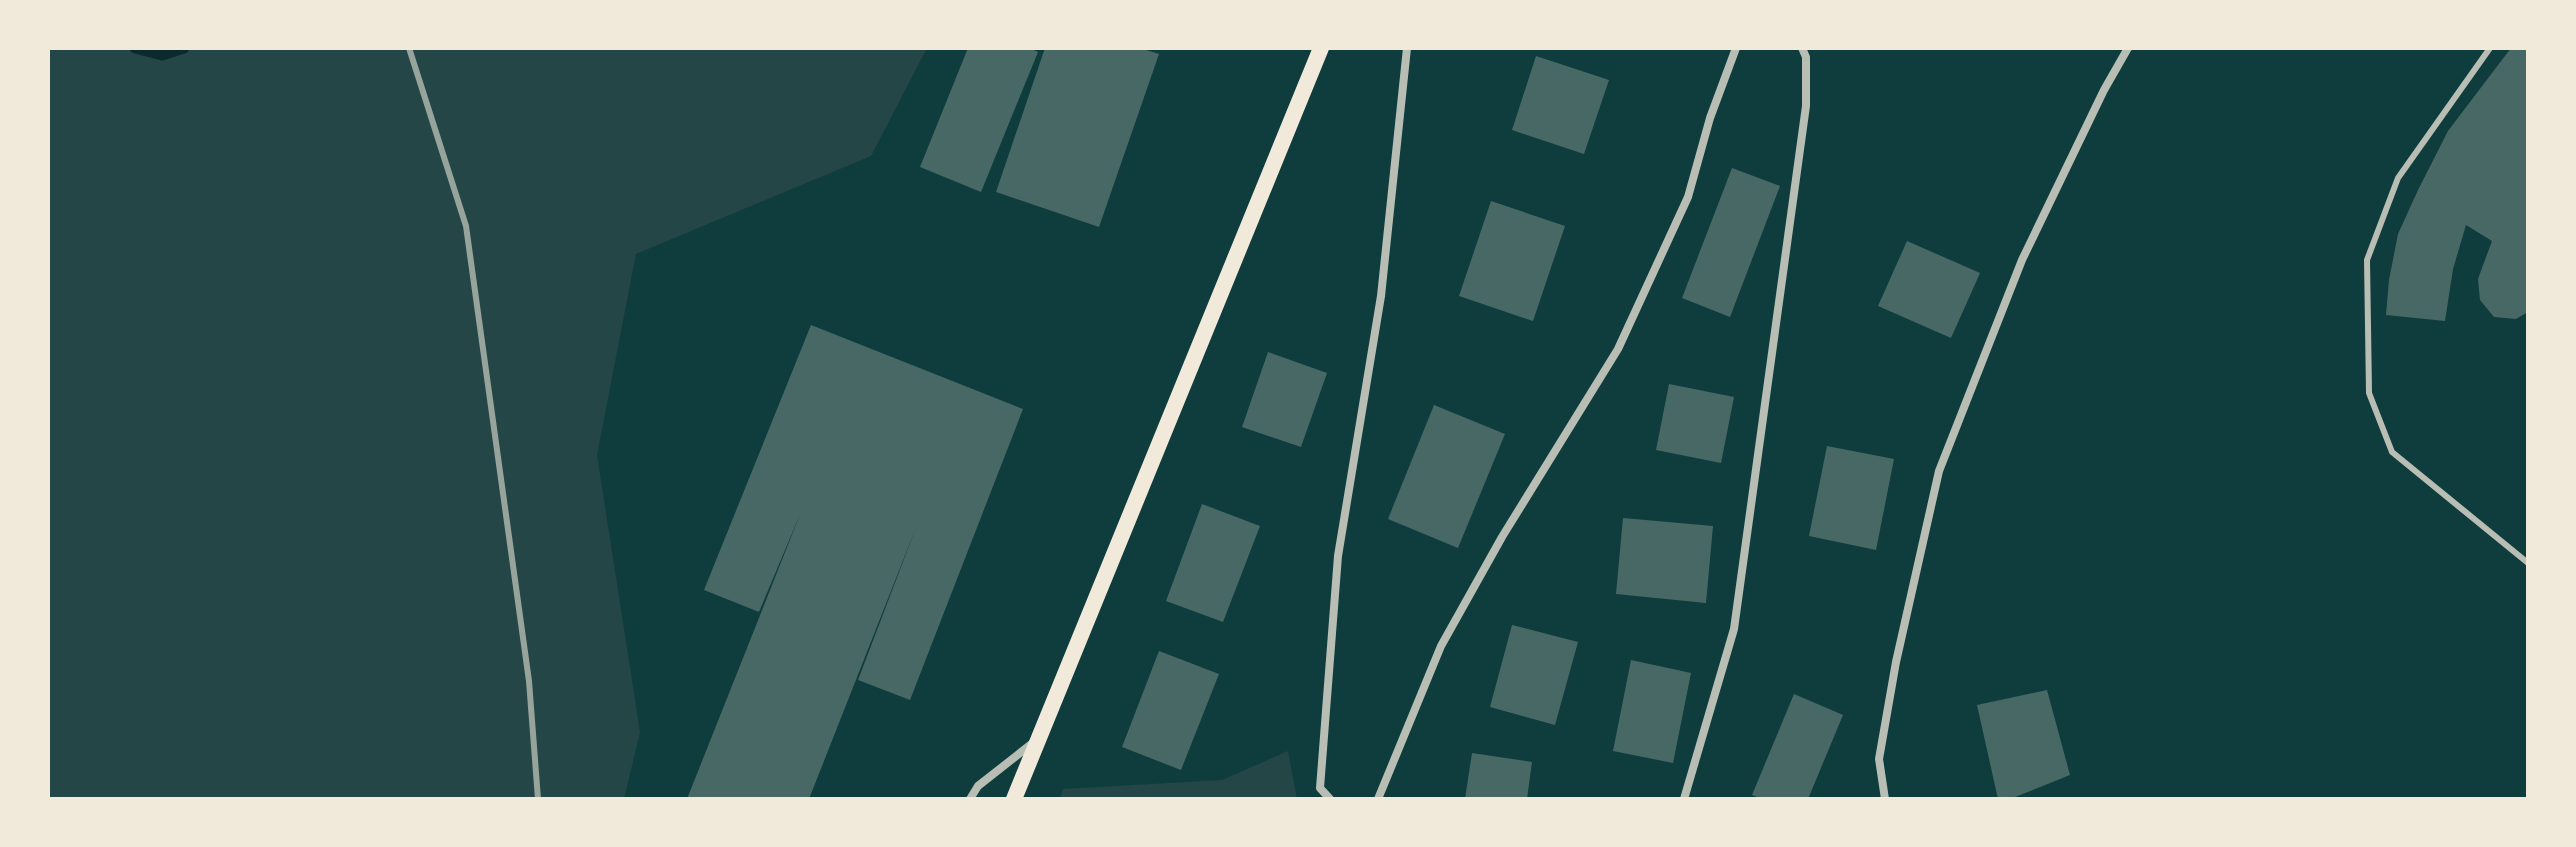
<svg xmlns="http://www.w3.org/2000/svg" width="2576" height="847" font-family="Mulish,sans-serif">
	<rect width="100%" height="100%" fill="#0f3d3e"/>
	<g fill="#244646">
		<path d="M 48,48 L 927,48 L 871,156 L 636,254 L 597,455 L 640,732 L 624,799 L 48,799 Z"/>
		<path d="M 1288,751 L 1297,799 L 1060,799 L 1063,789 L 1222,780 Z"/>
	</g>
	<g fill="none" stroke-linecap="round" stroke-linejoin="round">
		<path stroke="#0a2a2b" stroke-width="11" d="M 135,48 L 162,55 L 184,48"/>
	</g>
	<g fill="#486865">
		<path d="M 968,48 L 1029,48 L 1038,52 L 981,192 L 920,167 Z"/>
		<path d="M 1045,48 L 1140,48 L 1159,54 L 1099,227 L 996,192 Z"/>
		<path d="M 2511,48 L 2528,48 L 2528,312 L 2516,319 L 2494,317 L 2480,300 L 2478,279 L 2492,241 L 2466,225 L 2453,269 L 2445,321 L 2386,315 L 2389,280 L 2398,234 L 2418,190 L 2448,131 Z"/>
		<path d="M 1536,56 L 1609,80 L 1584,154 L 1512,130 Z"/>
		<path d="M 1732,168 L 1780,186 L 1730,317 L 1682,298 Z"/>
		<path d="M 1491,201 L 1565,226 L 1533,321 L 1459,296 Z"/>
		<path d="M 1907,241 L 1980,273 L 1951,338 L 1878,306 Z"/>
		<path d="M 811,325 L 1023,409 L 910,700 L 858,680 L 917,525 L 809,799 L 687,799 L 801,512 L 759,612 L 704,590 Z"/>
		<path d="M 1268,352 L 1327,373 L 1301,447 L 1242,427 Z"/>
		<path d="M 1669,384 L 1734,397 L 1721,463 L 1656,450 Z"/>
		<path d="M 1434,405 L 1505,434 L 1458,548 L 1388,519 Z"/>
		<path d="M 1827,446 L 1894,459 L 1876,550 L 1809,536 Z"/>
		<path d="M 1202,504 L 1260,526 L 1223,622 L 1166,601 Z"/>
		<path d="M 1623,518 L 1713,526 L 1706,603 L 1616,594 Z"/>
		<path d="M 1512,625 L 1578,642 L 1555,725 L 1490,707 Z"/>
		<path d="M 1159,651 L 1219,674 L 1181,770 L 1122,747 Z"/>
		<path d="M 1631,660 L 1691,673 L 1673,763 L 1613,751 Z"/>
		<path d="M 2047,690 L 2070,775 L 2010,799 L 1998,799 L 1977,705 Z"/>
		<path d="M 1794,694 L 1843,715 L 1808,799 L 1762,799 L 1752,795 Z"/>
		<path d="M 1472,753 L 1532,762 L 1527,799 L 1465,799 Z"/>
	</g>
	<g fill="none" stroke-linecap="round" stroke-linejoin="round">
		<path stroke="#b8beb3" stroke-width="6" d="M 2490,48 L 2398,178 L 2367,260 L 2369,393 L 2392,452 L 2528,563"/>
		<g stroke="#b8beb3" stroke-width="8">
			<path d="M 970,799 L 978,786 L 1034,742"/>
			<path d="M 1330,799 L 1320,788 L 1338,556 L 1381,296 L 1407,48"/>
			<path d="M 1378,799 L 1441,646 L 1502,537 L 1618,349 L 1688,197 L 1710,118 L 1736,48"/>
			<path d="M 1684,799 L 1734,629 L 1806,106 L 1806,57 L 1802,48"/>
			<path d="M 1885,799 L 1879,759 L 1896,662 L 1939,471 L 2022,260 L 2104,90 L 2128,48"/>
		</g>
		<path stroke="#f1e9da" stroke-width="16" d="M 1014,799 L 1321,48"/>
		<path stroke="#97a49c" stroke-width="6" d="M 409,48 L 466,226 L 529,681 L 538,799"/>
	</g>
	<rect width="2576" height="847" fill="none" stroke="#f1e9da" stroke-width="100"/>
</svg>
